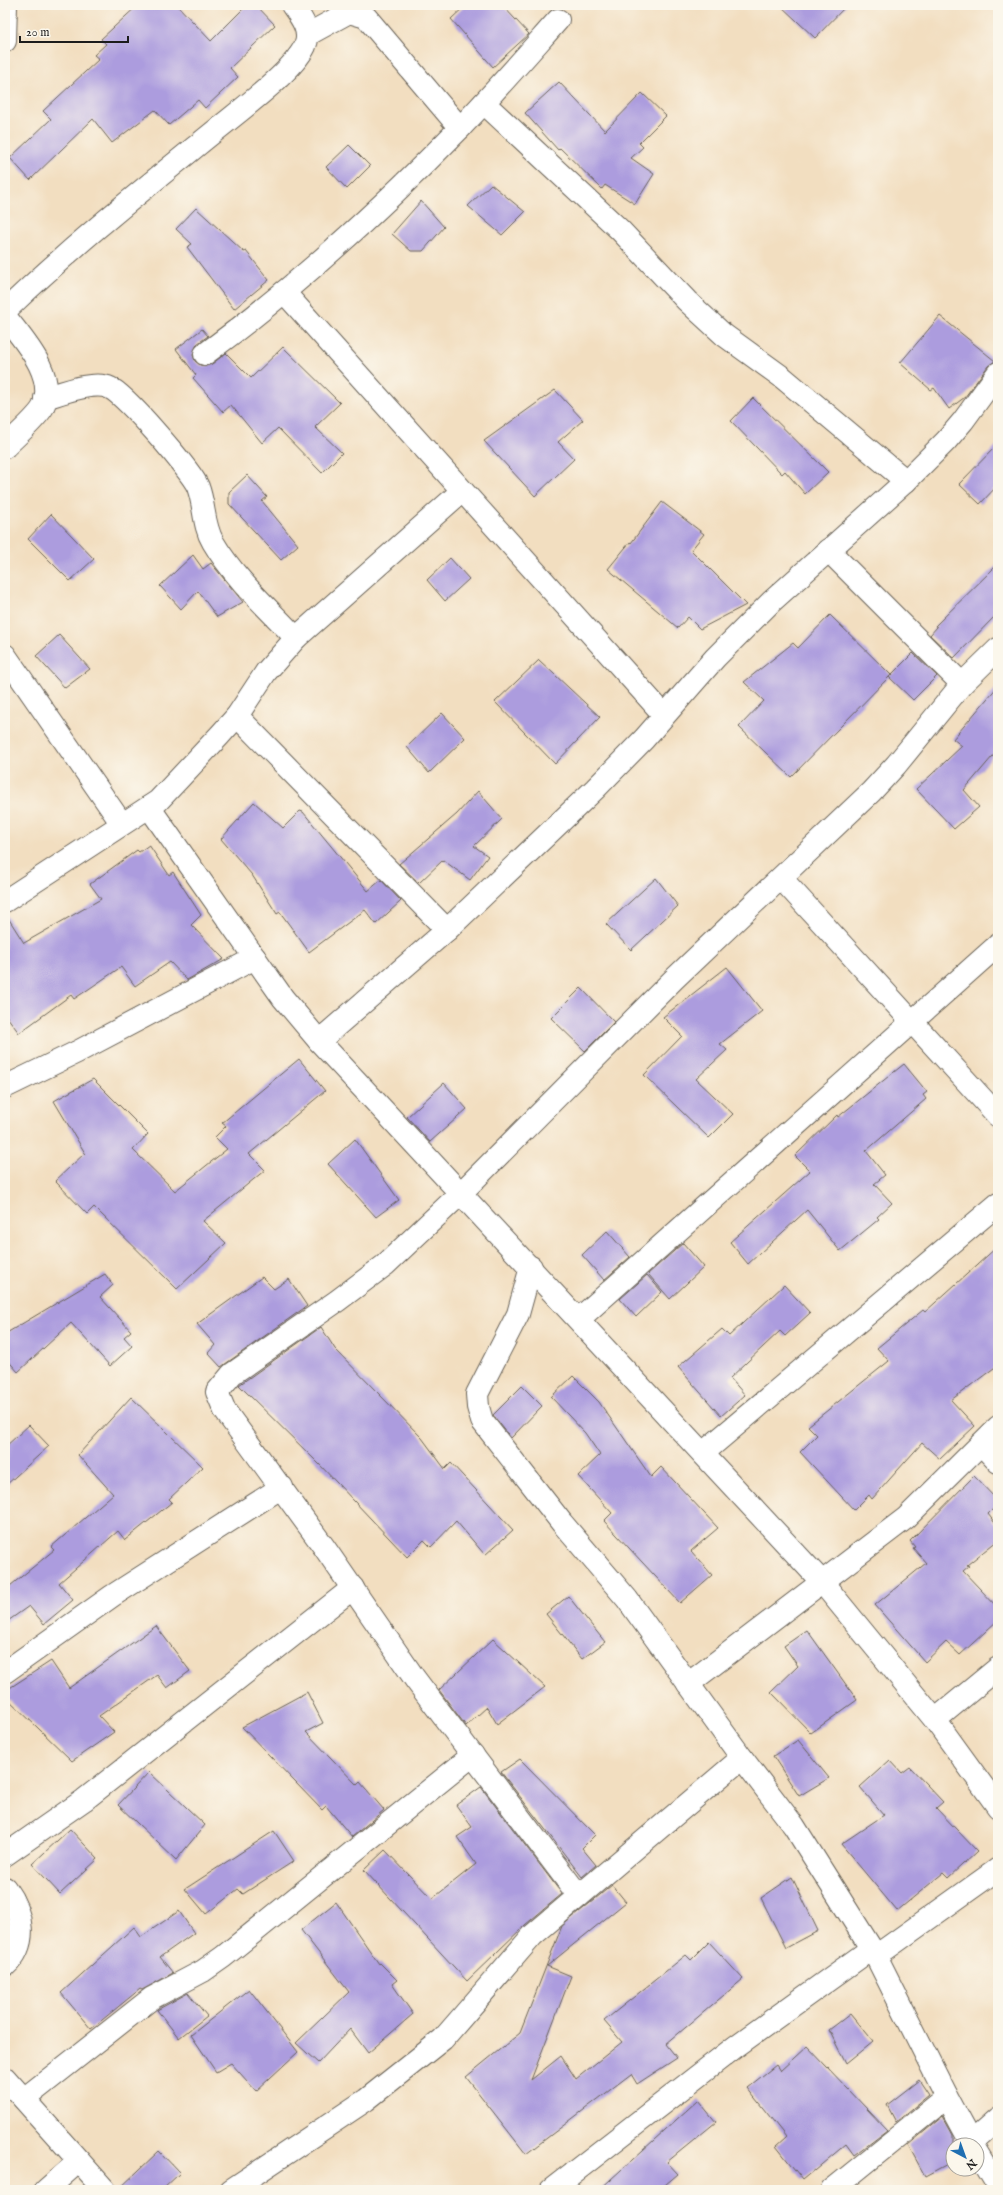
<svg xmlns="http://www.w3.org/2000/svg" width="1003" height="2195" font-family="'IM FELL English',serif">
	<rect width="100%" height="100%" fill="#fbf7ec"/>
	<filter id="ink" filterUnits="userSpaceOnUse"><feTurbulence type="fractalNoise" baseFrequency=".025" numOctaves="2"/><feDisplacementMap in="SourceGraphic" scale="8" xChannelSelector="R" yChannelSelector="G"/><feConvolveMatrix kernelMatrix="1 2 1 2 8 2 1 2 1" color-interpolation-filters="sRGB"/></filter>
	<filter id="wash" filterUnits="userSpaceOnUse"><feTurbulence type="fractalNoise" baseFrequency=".012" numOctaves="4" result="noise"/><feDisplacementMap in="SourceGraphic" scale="16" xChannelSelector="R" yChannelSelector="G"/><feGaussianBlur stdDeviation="0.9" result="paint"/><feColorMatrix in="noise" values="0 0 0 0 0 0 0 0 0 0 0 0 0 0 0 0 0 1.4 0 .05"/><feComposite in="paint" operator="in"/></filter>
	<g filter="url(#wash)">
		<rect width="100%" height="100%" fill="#f2dec0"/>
		<g id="blocks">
			<g fill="#ac9cde">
				<path d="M 138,5 L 177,5 L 211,41 L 247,5 L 256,5 L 275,25 L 230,68 L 238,77 L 205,108 L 198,100 L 169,125 L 155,110 L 112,143 L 93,119 L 30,180 L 10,158 L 51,119 L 43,111 L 99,59 L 94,55 L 106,44 L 101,39 Z"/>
				<path d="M 466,5 L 502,5 L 529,34 L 493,67 L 451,19 Z"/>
				<path d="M 780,5 L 847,5 L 815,38 Z"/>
				<path d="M 559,82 L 605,131 L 642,93 L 666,116 L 639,143 L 643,147 L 631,158 L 654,174 L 635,204 L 605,185 L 602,189 L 560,148 L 558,150 L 525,113 Z"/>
				<path d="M 349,145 L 370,166 L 347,189 L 326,167 Z"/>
				<path d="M 491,184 L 525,212 L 502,235 L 468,206 Z"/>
				<path d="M 421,201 L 444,227 L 423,251 L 411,251 L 392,234 Z"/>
				<path d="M 196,208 L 244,252 L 246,251 L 269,280 L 234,309 L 187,247 L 192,244 L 176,229 Z"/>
				<path d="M 940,316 L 995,361 L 988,366 L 965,397 L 949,409 L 934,388 L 931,390 L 900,363 Z"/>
				<path d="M 202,329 L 208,336 L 197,344 L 193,355 L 195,361 L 200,365 L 206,366 L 212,364 L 226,353 L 251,378 L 283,347 L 340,403 L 315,427 L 342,453 L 322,473 L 278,428 L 262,443 L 231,405 L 223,412 L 193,378 L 196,375 L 176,349 Z"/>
				<path d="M 555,390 L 583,420 L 558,442 L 574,459 L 535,496 L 484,441 Z"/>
				<path d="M 753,398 L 828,472 L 805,494 L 785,471 L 782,474 L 731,421 Z"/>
				<path d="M 998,444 L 998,485 L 980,504 L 959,484 Z"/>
				<path d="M 247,475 L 267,497 L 262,501 L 298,545 L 281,560 L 229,504 L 229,492 Z"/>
				<path d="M 662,502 L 704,534 L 691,550 L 746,605 L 700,629 L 688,617 L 678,628 L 608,569 L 630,542 L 631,543 Z"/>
				<path d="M 51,514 L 94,559 L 70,581 L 28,539 Z"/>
				<path d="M 193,555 L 203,569 L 211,563 L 243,602 L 217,617 L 198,591 L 181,609 L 160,586 Z"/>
				<path d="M 450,558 L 469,579 L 445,601 L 427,580 Z"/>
				<path d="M 998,564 L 998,613 L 954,658 L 930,635 L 937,627 L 935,626 Z"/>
				<path d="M 830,615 L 891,675 L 791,777 L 739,727 L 764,701 L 744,682 L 793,643 L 798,648 Z"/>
				<path d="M 59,635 L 90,669 L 65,688 L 36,656 Z"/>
				<path d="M 913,653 L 937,676 L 913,700 L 889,677 Z"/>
				<path d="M 539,660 L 600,717 L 555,764 L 495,702 Z"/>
				<path d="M 998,686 L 998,750 L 964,790 L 979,807 L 954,829 L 916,789 L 962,746 L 953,739 Z"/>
				<path d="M 442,713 L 465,738 L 429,773 L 407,747 Z"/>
				<path d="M 478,791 L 502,819 L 474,846 L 488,856 L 470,880 L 443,860 L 419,883 L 399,864 L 457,814 Z"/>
				<path d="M 254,802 L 283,828 L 300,811 L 303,812 L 368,891 L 381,880 L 401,901 L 376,924 L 365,910 L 309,952 L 280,912 L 277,914 L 252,875 L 221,839 Z"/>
				<path d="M 149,845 L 169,875 L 173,872 L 201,915 L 191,925 L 224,959 L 187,980 L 170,962 L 135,986 L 121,967 L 74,999 L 71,995 L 19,1033 L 5,1014 L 5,913 L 24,943 L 101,899 L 90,884 L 137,850 L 139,852 Z"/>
				<path d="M 656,878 L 678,906 L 631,950 L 606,924 Z"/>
				<path d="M 727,967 L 762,1011 L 720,1044 L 727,1050 L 696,1079 L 733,1114 L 709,1138 L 644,1075 L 682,1036 L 663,1017 Z"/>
				<path d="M 581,988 L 614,1022 L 585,1051 L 551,1018 Z"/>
				<path d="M 299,1059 L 325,1091 L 249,1154 L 265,1170 L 203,1221 L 226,1243 L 177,1289 L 94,1207 L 87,1214 L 55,1181 L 85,1153 L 54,1101 L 93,1079 L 148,1134 L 133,1150 L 175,1191 L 227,1149 L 215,1137 L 226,1126 L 222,1123 Z"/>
				<path d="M 904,1064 L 927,1092 L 923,1095 L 926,1099 L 866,1151 L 885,1175 L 874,1184 L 892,1203 L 877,1217 L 879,1219 L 840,1251 L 807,1210 L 748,1264 L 730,1242 L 810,1171 L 795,1156 L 837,1115 L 838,1117 Z"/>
				<path d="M 444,1083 L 467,1109 L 430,1142 L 407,1117 Z"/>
				<path d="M 355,1139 L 399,1200 L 376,1217 L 328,1164 Z"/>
				<path d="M 607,1231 L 630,1257 L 604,1280 L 582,1255 Z"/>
				<path d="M 683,1243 L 704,1267 L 670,1299 L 648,1274 Z"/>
				<path d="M 998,1246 L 998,1365 L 951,1400 L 975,1426 L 940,1459 L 922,1443 L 872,1499 L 869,1495 L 854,1510 L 800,1452 L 817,1435 L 808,1426 L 889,1361 L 877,1348 L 923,1310 L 925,1312 Z"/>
				<path d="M 105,1274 L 113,1285 L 100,1297 L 131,1331 L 124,1337 L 132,1346 L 110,1366 L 71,1323 L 18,1372 L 5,1357 L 5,1334 Z"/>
				<path d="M 647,1275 L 662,1292 L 636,1317 L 620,1299 Z"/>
				<path d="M 262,1277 L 274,1289 L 289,1279 L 307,1306 L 221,1367 L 208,1353 L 215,1345 L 197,1324 Z"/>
				<path d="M 784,1285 L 810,1313 L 785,1336 L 780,1331 L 730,1378 L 745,1395 L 721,1416 L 678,1367 L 722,1329 L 729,1336 Z"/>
				<path d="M 321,1327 L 335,1349 L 422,1438 L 445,1469 L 451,1463 L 513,1530 L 485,1555 L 456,1521 L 431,1547 L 424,1540 L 407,1557 L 319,1464 L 239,1385 Z"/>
				<path d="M 573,1376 L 599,1402 L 651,1477 L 661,1467 L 718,1528 L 691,1551 L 712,1575 L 680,1603 L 604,1521 L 612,1513 L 578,1476 L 600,1455 L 585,1433 L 551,1397 Z"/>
				<path d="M 522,1386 L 542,1406 L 511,1438 L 493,1415 Z"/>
				<path d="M 131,1397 L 203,1467 L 169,1499 L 172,1502 L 125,1540 L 118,1531 L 59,1583 L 73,1600 L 44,1624 L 29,1606 L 5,1623 L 5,1590 L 54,1550 L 51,1547 L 113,1494 L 78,1455 Z"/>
				<path d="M 29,1425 L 49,1446 L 5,1486 L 5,1447 Z"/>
				<path d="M 974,1476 L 998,1501 L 998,1504 L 988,1514 L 998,1527 L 998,1540 L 967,1565 L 969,1566 L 963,1571 L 998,1608 L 998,1620 L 960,1655 L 946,1642 L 925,1662 L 875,1605 L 926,1563 L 913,1548 L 915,1547 L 910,1541 Z"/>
				<path d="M 568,1596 L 605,1642 L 582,1659 L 546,1614 Z"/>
				<path d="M 156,1626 L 190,1671 L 167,1688 L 157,1675 L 99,1716 L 114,1732 L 72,1761 L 5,1696 L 5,1691 L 51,1661 L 69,1688 Z"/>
				<path d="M 807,1630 L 857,1700 L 811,1733 L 771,1692 L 798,1666 L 784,1646 Z"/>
				<path d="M 493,1639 L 545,1687 L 497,1724 L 487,1707 L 466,1726 L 439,1690 Z"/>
				<path d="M 307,1692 L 323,1723 L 306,1732 L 357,1785 L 360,1782 L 384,1810 L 352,1837 L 326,1806 L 322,1810 L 242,1727 Z"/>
				<path d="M 798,1740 L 829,1778 L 799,1796 L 773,1756 Z"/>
				<path d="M 520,1759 L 595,1835 L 582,1848 L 596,1865 L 582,1877 L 501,1772 Z"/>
				<path d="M 890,1760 L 902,1773 L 910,1767 L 943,1802 L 936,1808 L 977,1851 L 948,1878 L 943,1873 L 897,1911 L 841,1844 L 884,1815 L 860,1787 Z"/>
				<path d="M 149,1772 L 205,1825 L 176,1860 L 118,1805 Z"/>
				<path d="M 481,1787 L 562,1894 L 525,1925 L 467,1981 L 364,1870 L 385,1850 L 432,1899 L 476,1864 L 457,1837 L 472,1827 L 456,1805 Z"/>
				<path d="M 70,1829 L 98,1859 L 60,1894 L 32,1864 Z"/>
				<path d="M 274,1831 L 294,1861 L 243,1894 L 238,1889 L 206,1914 L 185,1889 Z"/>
				<path d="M 792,1877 L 818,1931 L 786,1948 L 761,1898 Z"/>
				<path d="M 612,1885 L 626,1902 L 547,1966 L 571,1976 L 531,2080 L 561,2056 L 576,2079 L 622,2042 L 604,2021 L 686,1955 L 691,1960 L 709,1942 L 743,1979 L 666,2044 L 677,2058 L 637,2084 L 631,2074 L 526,2154 L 466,2077 L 520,2033 L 562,1926 Z"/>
				<path d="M 336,1902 L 379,1964 L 380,1963 L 397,1980 L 392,1984 L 413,2014 L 368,2053 L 350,2029 L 318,2063 L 296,2043 L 349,1992 L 301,1930 Z"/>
				<path d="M 179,1911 L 194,1933 L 160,1957 L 173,1973 L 142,1990 L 140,1989 L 91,2029 L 61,1993 L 134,1927 L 141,1937 Z"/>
				<path d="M 249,1989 L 298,2052 L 256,2091 L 231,2063 L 216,2072 L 191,2035 Z"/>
				<path d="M 188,1993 L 207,2016 L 179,2038 L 157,2010 Z"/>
				<path d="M 850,2014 L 873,2042 L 846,2064 L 829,2030 Z"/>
				<path d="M 807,2046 L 887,2130 L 854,2155 L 846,2144 L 803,2180 L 776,2146 L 786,2137 L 747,2088 L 776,2065 L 780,2071 Z"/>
				<path d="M 919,2080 L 929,2095 L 896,2122 L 887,2105 Z"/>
				<path d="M 698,2100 L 716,2122 L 667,2162 L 678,2174 L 659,2190 L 599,2190 Z"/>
				<path d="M 943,2116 L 953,2134 L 953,2161 L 925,2176 L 908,2145 Z"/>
				<path d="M 159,2151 L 180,2173 L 162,2190 L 118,2190 Z"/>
			</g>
		</g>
	</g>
	<g filter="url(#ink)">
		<use href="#blocks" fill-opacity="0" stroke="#676055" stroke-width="1"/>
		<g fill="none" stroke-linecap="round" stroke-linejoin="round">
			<defs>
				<g id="minor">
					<path d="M 307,35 L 349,12 L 366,17 L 460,128"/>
					<path d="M 5,41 L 6,5"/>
					<path d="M 484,103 L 620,230 L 687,301 L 724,335 L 782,377 L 906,481"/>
					<path d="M 284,292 L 664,715"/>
					<path d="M 5,311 C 70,248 140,192 210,135 C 235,114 292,73 305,46 C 312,31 300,16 292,5"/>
					<path d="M 5,316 C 23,340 57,375 43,407 C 38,417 14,438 5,447"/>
					<path d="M 205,354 C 296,287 381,209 460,128 C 494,93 526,56 558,20"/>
					<path d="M 45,398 C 62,393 94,380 110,388 C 125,394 192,472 198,487 C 205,506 203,525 213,542 C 234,578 268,608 296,638"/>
					<path d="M 828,550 L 962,684"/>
					<path d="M 5,655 L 122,824"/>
					<path d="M 237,716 L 447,930"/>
					<path d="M 149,807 L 283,998 L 319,1041 L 822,1582 L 935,1720 L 998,1807"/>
					<path d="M 781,878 L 998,1116"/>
					<path d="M 5,901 L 158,801 L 220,735 L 237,716 L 266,672 L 296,638 L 462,491"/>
					<path d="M 319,1041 L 447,930 L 595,789 L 644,739 L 715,658 L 771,602 L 906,481 L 946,441 L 963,421 L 998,373"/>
					<path d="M 5,1087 L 77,1052 L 255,958"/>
					<path d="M 531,1267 L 518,1314 L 477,1394 L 478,1407 L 482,1421 L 562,1523 L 627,1599 L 742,1758 L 794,1826 L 876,1956 L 947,2097 L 973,2145"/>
					<path d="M 579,1319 L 998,945"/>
					<path d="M 981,1444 L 998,1462"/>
					<path d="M 703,1453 L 998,1204"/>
					<path d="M 5,1672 L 112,1596 L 282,1487"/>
					<path d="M 688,1684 L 906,1518 L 998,1427"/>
					<path d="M 935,1720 L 998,1668"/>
					<path d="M 5,1855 L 84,1800 L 353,1588"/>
					<path d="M 5,1888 C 23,1913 29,1944 5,1966"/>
					<path d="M 579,1896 L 415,1679 L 324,1547 L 225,1411 L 217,1392 L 232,1374 L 337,1301 L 385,1265 L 461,1193 L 674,979 L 871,792 L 896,765 L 962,684 L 998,649"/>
					<path d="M 876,1956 L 998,1869"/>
					<path d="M 5,2078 L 105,2190"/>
					<path d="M 24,2099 L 152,1998 L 203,1971 L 223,1957 L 473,1755"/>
					<path d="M 972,2142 L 998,2119"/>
					<path d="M 977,2151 L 998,2186"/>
					<path d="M 46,2190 L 79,2161"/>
					<path d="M 231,2190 L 366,2100 L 443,2039 L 533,1935 L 742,1758"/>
					<path d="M 551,2190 L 735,2047 L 871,1949"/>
					<path d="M 832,2190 L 947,2097"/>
				</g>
			</defs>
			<use href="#minor" stroke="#676055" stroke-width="24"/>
			<use href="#minor" stroke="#fff" stroke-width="22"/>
		</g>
	</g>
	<rect width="1003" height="2195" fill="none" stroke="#fbf7ec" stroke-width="20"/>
	<g transform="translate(965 2157) rotate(139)"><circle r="19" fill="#fbf7ec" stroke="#a29f99"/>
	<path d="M0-3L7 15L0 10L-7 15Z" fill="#1f6fb2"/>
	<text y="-6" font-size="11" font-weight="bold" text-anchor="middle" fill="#1c1c1c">N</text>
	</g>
	<path d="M20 36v6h108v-6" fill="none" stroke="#1c1c1c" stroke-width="2"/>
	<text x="26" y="36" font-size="12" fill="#1c1c1c" stroke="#fbf7ec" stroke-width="3" paint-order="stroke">20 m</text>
</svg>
